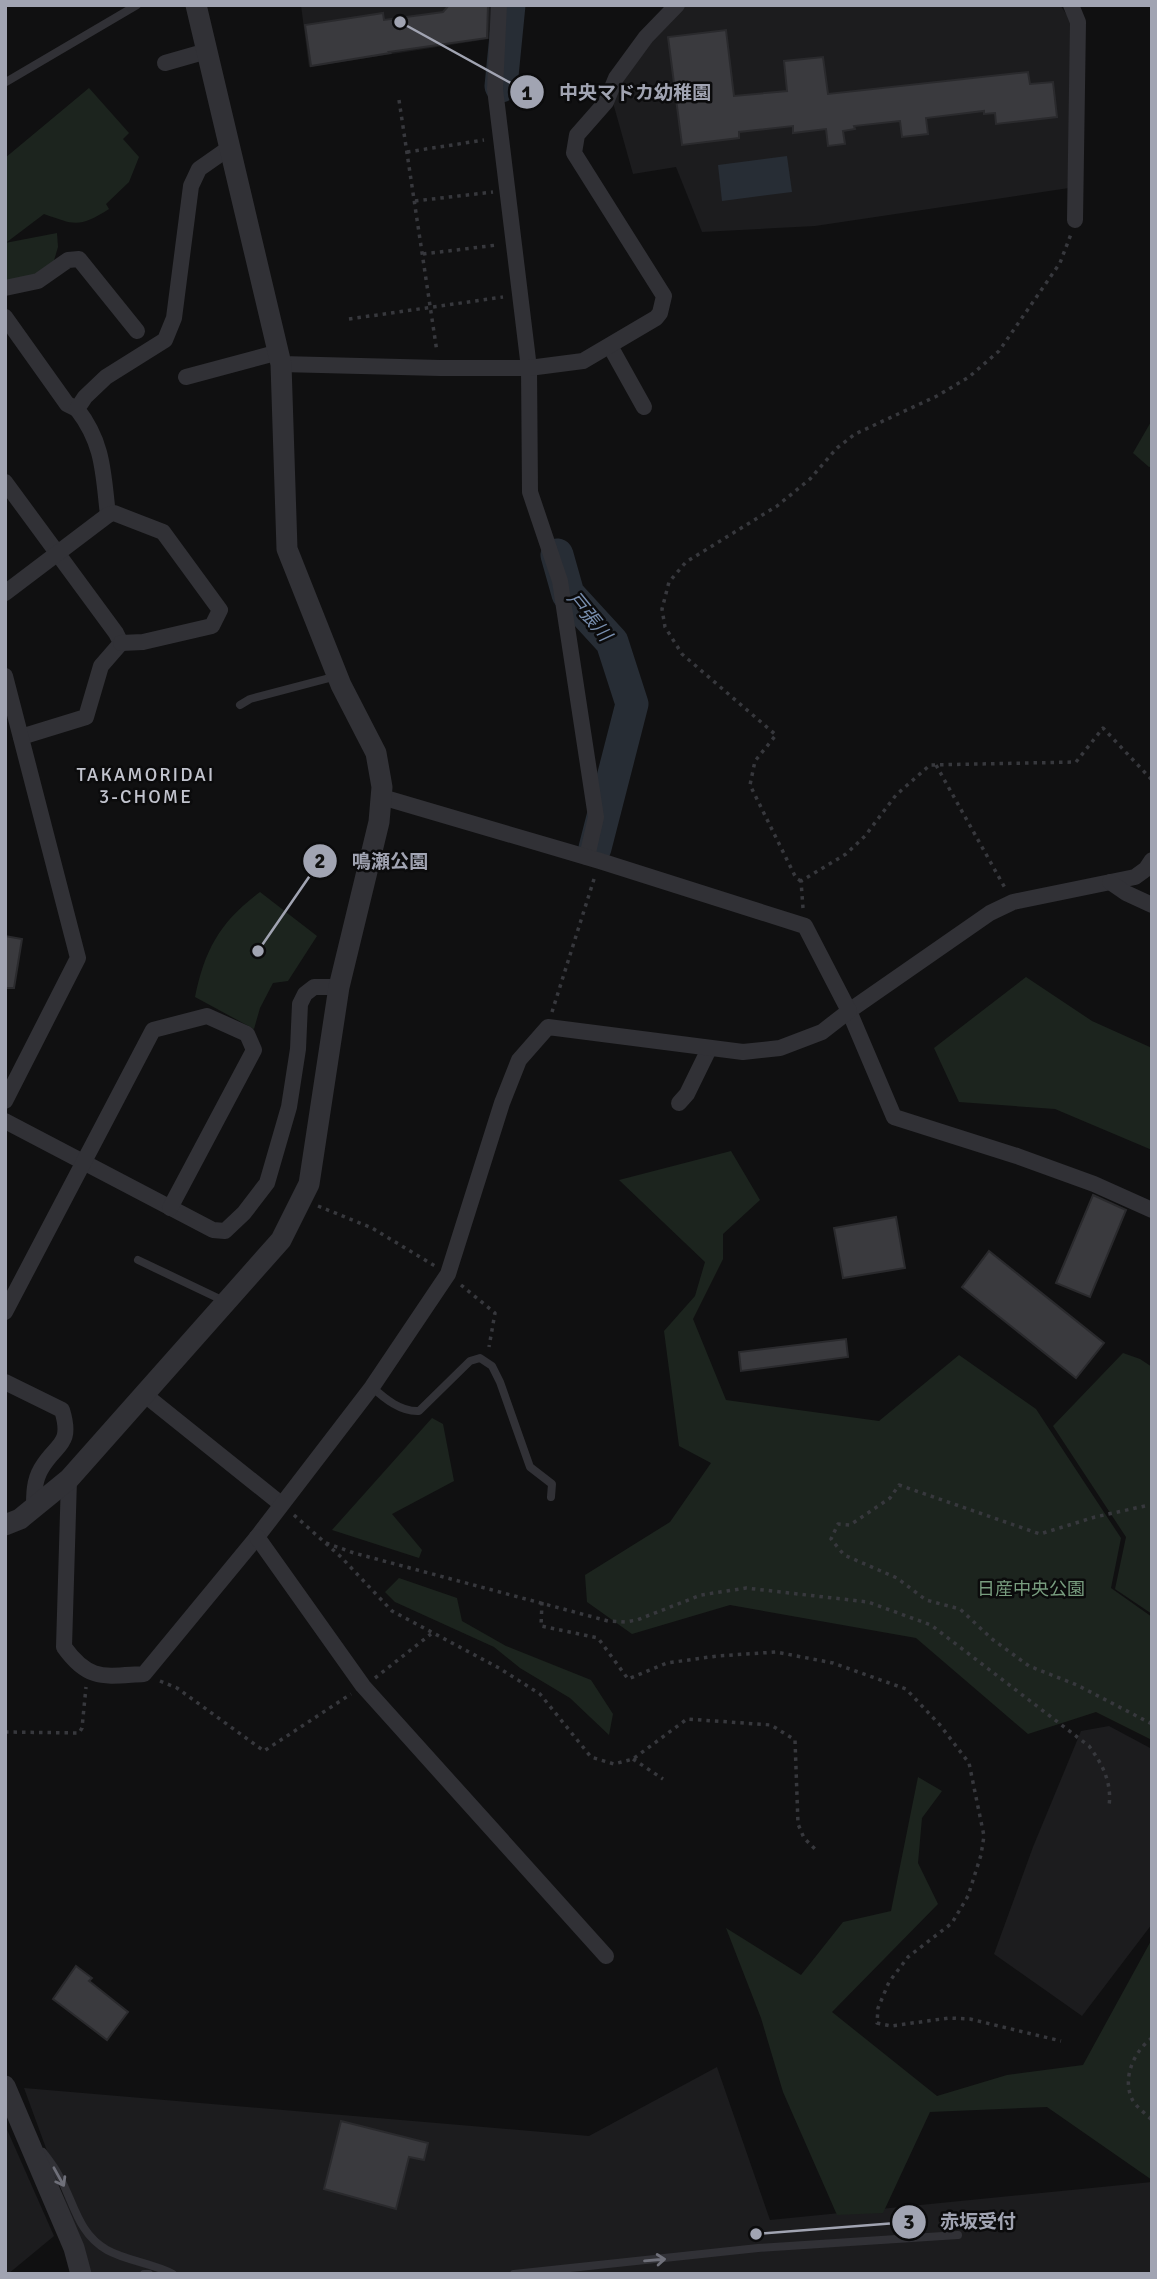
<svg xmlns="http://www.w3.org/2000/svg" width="1157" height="2279" font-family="Signika,'Noto Sans JP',sans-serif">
	<rect width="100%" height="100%" fill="#101011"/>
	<g fill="#1c1c1e">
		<path d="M 301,5 L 497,5 L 495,38 L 309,67 Z"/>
		<path d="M 684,5 L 1060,5 L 1072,22 L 1069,188 L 815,226 L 702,232 L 676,167 L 633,174 L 610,92 L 654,32 Z"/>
		<path d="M 1109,1726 L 1152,1749 L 1152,1924 L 1082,2016 L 994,1954 L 1033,1847 L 1081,1731 Z"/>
		<path d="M 717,2067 L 770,2220 L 1152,2182 L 1152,2274 L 92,2274 L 24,2088 L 589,2136 Z"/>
		<path d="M 5,2125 L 54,2236 L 8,2274 L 5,2274 Z"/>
	</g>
	<g fill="#1c241e">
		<path d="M 89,88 L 129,133 L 123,139 L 139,157 L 129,182 L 106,204 L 109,209 C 79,228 75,225 44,214 L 7,242 L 5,158 Z"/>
		<path d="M 57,233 L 58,247 L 52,267 L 5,289 L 5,243 Z"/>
		<path d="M 1152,420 L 1152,466 L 1149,467 L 1133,453 Z"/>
		<path d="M 260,892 L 317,936 L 288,981 L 273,983 L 260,1008 L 254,1029 L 195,997 C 205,949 220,922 260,892 Z"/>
		<path d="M 1026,977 L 1092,1021 L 1152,1048 L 1152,1150 L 1055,1109 L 959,1102 L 934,1048 Z"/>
		<path d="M 731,1151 L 760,1200 L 723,1234 L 723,1259 L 693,1319 L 726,1400 L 879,1421 L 959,1355 L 1036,1409 L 1121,1538 L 1111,1588 L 1152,1617 L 1152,1740 L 1096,1712 L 1028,1734 L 916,1638 L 730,1605 L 632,1634 L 587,1602 L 585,1575 L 670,1522 L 711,1463 L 679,1446 L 664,1331 L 695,1296 L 705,1262 L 619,1180 Z"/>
		<path d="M 1123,1353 L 1140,1359 L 1152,1367 L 1152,1614 L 1115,1589 L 1126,1537 L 1053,1426 Z"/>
		<path d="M 432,1418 L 443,1424 L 454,1481 L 392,1514 L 422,1550 L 419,1558 L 332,1530 Z"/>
		<path d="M 399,1578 L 457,1598 L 462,1621 L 506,1646 L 591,1680 L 613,1714 L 609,1735 L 570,1698 L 520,1668 L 494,1647 L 395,1602 L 385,1592 Z"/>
		<path d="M 918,1777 L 942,1791 L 922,1818 L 918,1863 L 938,1904 L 832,2012 L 937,2096 L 1007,2075 L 1083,2065 L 1152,1939 L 1152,2180 L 1047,2107 L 930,2112 L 883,2213 L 837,2215 L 783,2092 L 761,2018 L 726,1928 L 801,1975 L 843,1922 L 891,1911 Z"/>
	</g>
	<path fill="#272d35" d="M 787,156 L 792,192 L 722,201 L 718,165 Z"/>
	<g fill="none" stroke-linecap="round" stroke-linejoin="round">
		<g stroke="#272d35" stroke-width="33">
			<path d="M 501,86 L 509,5"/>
			<path d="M 557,555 L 568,594 L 612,642 L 632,704 L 595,848"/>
		</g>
	</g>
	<g fill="#3a3a3e" stroke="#2a2a2d" stroke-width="2">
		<path d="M 449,5 L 488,5 L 487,38 L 389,52 L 390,53 L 311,66 L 305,25 L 383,13 L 384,20 L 443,12 Z"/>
		<path d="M 726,30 L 734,96 L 787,91 L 784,61 L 823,57 L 828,94 L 1028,72 L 1030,84 L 1053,82 L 1057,117 L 996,124 L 995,113 L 984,114 L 984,111 L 926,118 L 928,134 L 902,137 L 900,121 L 854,126 L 855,129 L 843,131 L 845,144 L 828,146 L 826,129 L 793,133 L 793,126 L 739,132 L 739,138 L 682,145 L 668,37 Z"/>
		<path d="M 5,936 L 22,939 L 14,988 L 5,988 Z"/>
		<path d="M 1093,1195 L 1126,1210 L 1090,1297 L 1056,1283 Z"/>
		<path d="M 896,1217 L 905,1268 L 843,1278 L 834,1228 Z"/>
		<path d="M 989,1251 L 1104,1343 L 1076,1378 L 962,1287 Z"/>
		<path d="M 846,1339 L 848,1357 L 741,1371 L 739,1352 Z"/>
		<path d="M 76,1966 L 92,1978 L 89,1981 L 128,2012 L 107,2040 L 53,1999 Z"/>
		<path d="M 341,2121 L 428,2143 L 424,2160 L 409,2157 L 396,2209 L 324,2189 Z"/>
	</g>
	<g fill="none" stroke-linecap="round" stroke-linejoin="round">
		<g stroke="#37383d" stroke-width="3.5" stroke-dasharray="3.5 5" stroke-linecap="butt">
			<path d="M 399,100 L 437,352"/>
			<path d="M 407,152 L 484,140"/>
			<path d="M 415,201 L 493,192"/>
			<path d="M 423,254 L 497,245"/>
			<path d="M 349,319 L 503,297"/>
			<path d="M 936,765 L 1005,888"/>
			<path d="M 801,881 L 796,878 L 750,785 L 755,761 L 776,735 L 682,654 L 665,627 L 662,609 L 669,582 L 686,562 L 777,506 L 810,479 L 837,448 L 855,434 L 937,396 L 969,377 L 999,351 L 1060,263 L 1071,234"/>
			<path d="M 803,908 L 801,881 L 846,854 L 865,836 L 896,795 L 930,765 L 1076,762 L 1103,728 L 1152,780"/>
			<path d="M 552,1012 L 595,876"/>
			<path d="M 318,1206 L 372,1228 L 435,1266"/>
			<path d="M 461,1285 L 495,1313 L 489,1347"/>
			<path d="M 1145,1506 L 1095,1517 L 1040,1534 L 899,1485 L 890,1498 L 850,1525 L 838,1524 L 831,1539 L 844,1555 L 897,1578 L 926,1600 L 960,1609 L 992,1639 L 1029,1666 L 1077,1685 L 1152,1724"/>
			<path d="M 294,1515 L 341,1557 L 392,1611 L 499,1668 L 540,1694 L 591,1757 L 614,1764 L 633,1759 L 687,1719 L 771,1725 L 795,1740 L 798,1824 L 804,1838 L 817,1851"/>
			<path d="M 326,1543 L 354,1553 L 608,1621 L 625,1622 L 637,1620 L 701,1595 L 746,1588 L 868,1602 L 931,1625 L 1089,1746 C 1103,1765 1112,1783 1109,1806"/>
			<path d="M 542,1602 L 541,1626 L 598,1638 L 628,1679 L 667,1663 L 717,1656 L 776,1652 L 833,1663 L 906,1689 L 940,1725 L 969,1763 L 984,1836 L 981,1855 L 968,1896 L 952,1923 L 908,1957 L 889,1982 L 878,2008 L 877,2023 L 891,2026 L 949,2018 L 970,2019 L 1061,2041"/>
			<path d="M 375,1678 L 431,1634"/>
			<path d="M 160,1681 L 177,1688 L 264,1751 L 351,1694"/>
			<path d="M 5,1732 L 79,1733 L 82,1728 L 86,1687"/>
			<path d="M 633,1759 L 663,1779"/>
			<path d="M 1152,2038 C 1134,2051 1122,2078 1132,2099 C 1136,2107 1146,2114 1152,2120"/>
		</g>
		<g stroke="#313136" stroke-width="8">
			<path d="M 6,82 L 137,5"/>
			<path d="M 240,705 L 250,699 L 337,676"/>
			<path d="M 138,1260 L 224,1301"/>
			<path d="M 372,1387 C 385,1399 401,1412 419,1411 L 470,1361 L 480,1358 L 492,1366 L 500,1382 L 530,1467 L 552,1484 L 551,1497"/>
			<path d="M 43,2152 C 48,2159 54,2166 58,2174 C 74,2201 77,2233 107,2250 C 127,2261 152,2263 173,2274"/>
			<path d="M 144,2274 L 149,2274"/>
			<path d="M 514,2274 L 758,2248 L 958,2235"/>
		</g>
		<g stroke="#313136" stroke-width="16">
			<path d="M 499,5 L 495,89 L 529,368 L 530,492 L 560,581 L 596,817 L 587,857"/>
			<path d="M 1071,5 L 1078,22 L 1075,220"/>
			<path d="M 165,63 L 207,51"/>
			<path d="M 5,288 L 38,281 L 68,260 L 79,259 L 137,331"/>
			<path d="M 5,317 L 67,404 L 77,409"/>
			<path d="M 610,346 L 644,407"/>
			<path d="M 281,364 L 440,368 L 529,368 L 583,361 L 656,318 L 660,313 L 664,296 L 574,153 L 577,135 L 606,102 L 616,78 L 646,37 L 677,5"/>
			<path d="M 186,377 L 279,352"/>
			<path d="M 5,482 L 116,633 L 121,643 L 101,666 L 86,717 L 21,737"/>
			<path d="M 108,515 C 103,473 104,444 77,409 L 85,397 L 106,377 L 165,340 L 174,318 L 191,186 L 199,169 L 229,148"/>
			<path d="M 5,593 L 108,515 L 114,513 L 163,532 L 220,610 L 212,626 L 143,642 L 121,643"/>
			<path d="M 5,676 L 78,958 L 5,1101"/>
			<path d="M 1152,860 L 1146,869 L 1135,877 L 1013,902 L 990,913 L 849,1011 L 894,1117 L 1017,1156 L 1094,1184 L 1152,1210"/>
			<path d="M 1110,882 L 1126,893 L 1152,905"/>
			<path d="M 679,1103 L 687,1094 L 709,1049"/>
			<path d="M 5,1121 L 213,1230 L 225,1231 L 244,1213 L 267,1183 L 289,1107 L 298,1049 L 300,1004 L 305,994 L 314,987 L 339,987"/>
			<path d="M 5,1312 L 153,1030 L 207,1016 L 247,1034 L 254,1050 L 170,1208"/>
			<path d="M 5,1382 L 62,1410 C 73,1446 56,1443 41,1469 C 34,1481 34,1494 34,1508"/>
			<path d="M 145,1395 L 281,1504"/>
			<path d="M 69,1479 L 64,1647 C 89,1682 105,1676 144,1674 L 257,1537 L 372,1387 L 448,1274 L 502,1103 L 519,1060 L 548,1027 L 743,1052 L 780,1048 L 822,1032 L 849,1011 L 805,926 L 600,861 L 382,797"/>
			<path d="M 257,1537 L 363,1686 L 606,1956"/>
		</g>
		<g stroke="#313136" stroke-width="21">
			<path d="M 5,1525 L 20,1519 L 69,1479 L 281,1240 L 309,1184 L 339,987 L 379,822 L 382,787 L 376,753 L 341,685 L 287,549 L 281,364 L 196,5"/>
			<path d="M 5,2086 L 74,2248 L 81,2274"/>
		</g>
	</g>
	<defs><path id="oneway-shaft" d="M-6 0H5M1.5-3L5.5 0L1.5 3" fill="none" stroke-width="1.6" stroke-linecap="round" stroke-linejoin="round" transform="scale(1.75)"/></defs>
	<g stroke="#6f707a">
		<use href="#oneway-shaft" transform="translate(59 2177) rotate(61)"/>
		<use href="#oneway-shaft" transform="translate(655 2260) rotate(-5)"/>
	</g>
	<g text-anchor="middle" stroke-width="5" stroke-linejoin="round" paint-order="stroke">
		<g font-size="18" fill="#789d7f" stroke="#0b0b0c">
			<text x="1031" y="1595">日産中央公園</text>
		</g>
		<g font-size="19" font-style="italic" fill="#788eae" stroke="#0b0b0c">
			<text transform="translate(590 616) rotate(51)" y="7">戸張川</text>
		</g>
		<g font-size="19" letter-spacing="2" fill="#c2c4ce" stroke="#0b0b0c">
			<text x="146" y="781">TAKAMORIDAI<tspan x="146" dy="22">3-CHOME</tspan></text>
		</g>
	</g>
	<path fill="none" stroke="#a1a4b2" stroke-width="2.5" d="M400 22L527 92M258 951L320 861M756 2234L909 2222"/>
	<g fill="#a1a4b2" stroke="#0b0b0c" stroke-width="2.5">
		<circle cx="400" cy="22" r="7"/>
		<circle cx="258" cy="951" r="7"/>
		<circle cx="756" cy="2234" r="7"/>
		<circle cx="527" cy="92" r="18"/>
		<circle cx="320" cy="861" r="18"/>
		<circle cx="909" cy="2222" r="18"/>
	</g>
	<g font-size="21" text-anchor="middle" font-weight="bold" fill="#111">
		<text x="527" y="100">1</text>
		<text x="320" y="868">2</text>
		<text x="909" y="2229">3</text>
	</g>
	<g font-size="19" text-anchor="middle" font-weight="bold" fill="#a1a4b2" stroke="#0b0b0c" stroke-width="5" stroke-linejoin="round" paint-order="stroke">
		<text x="635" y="99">中央マドカ幼稚園</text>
		<text x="390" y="868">鳴瀬公園</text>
		<text x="978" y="2228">赤坂受付</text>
	</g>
	<rect width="1157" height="2279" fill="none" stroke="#a1a4b2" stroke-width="14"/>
</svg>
